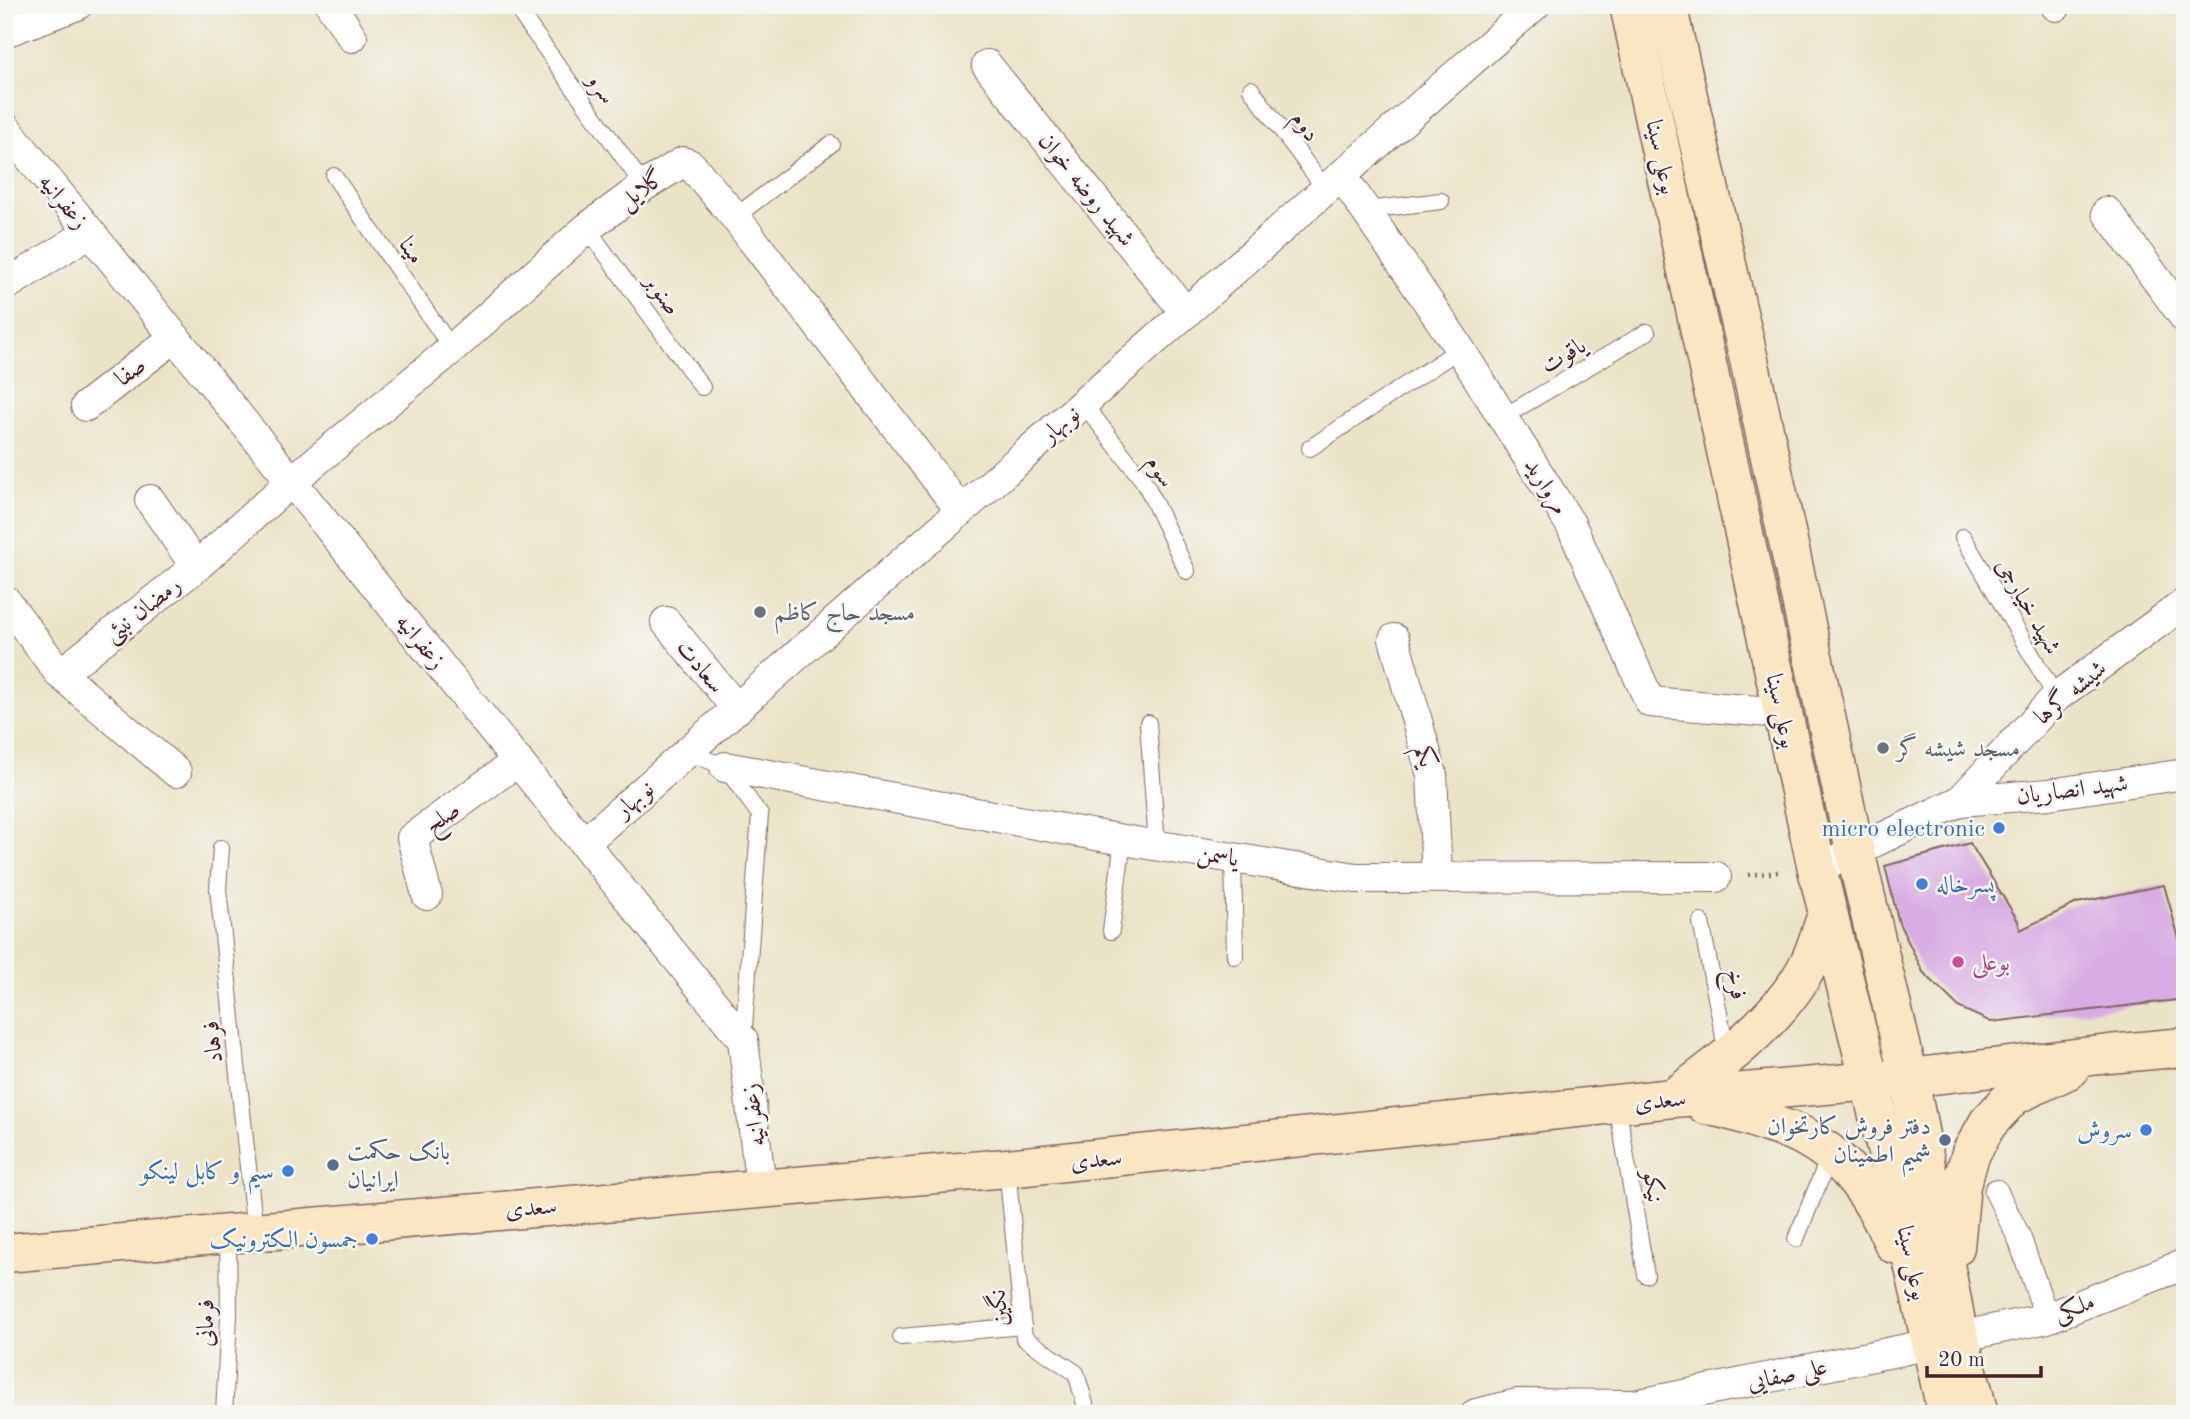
<svg xmlns="http://www.w3.org/2000/svg" width="2190" height="1419" font-family="'Old Standard TT',Amiri,serif">
	<rect width="100%" height="100%" fill="#f6f6f2"/>
	<filter id="ink" filterUnits="userSpaceOnUse"><feTurbulence type="fractalNoise" baseFrequency=".0143" numOctaves="2"/><feDisplacementMap in="SourceGraphic" scale="14" xChannelSelector="R" yChannelSelector="G"/><feConvolveMatrix kernelMatrix="1 2 1 2 8 2 1 2 1" color-interpolation-filters="sRGB"/></filter>
	<filter id="wash" filterUnits="userSpaceOnUse"><feTurbulence type="fractalNoise" baseFrequency=".00686" numOctaves="4" result="noise"/><feDisplacementMap in="SourceGraphic" scale="28" xChannelSelector="R" yChannelSelector="G"/><feGaussianBlur stdDeviation="1.57" result="paint"/><feColorMatrix in="noise" values="0 0 0 0 0 0 0 0 0 0 0 0 0 0 0 0 0 1.4 0 .05"/><feComposite in="paint" operator="in"/></filter>
	<g filter="url(#wash)">
		<rect width="100%" height="100%" fill="#ebe3c6"/>
		<g id="blocks">
			<path fill="#d8ace4" d="M 1970,843 L 2018,921 L 2020,930 L 2077,903 L 2164,885 L 2185,960 L 2185,999 L 1991,1022 L 1960,1008 L 1923,972 L 1899,923 L 1885,866 Z"/>
		</g>
	</g>
	<g filter="url(#ink)">
		<use href="#blocks" fill-opacity="0" stroke="#826461" stroke-width="2"/>
		<g fill="none" stroke-linecap="round" stroke-linejoin="round">
			<defs>
				<g id="service">
					<path d="M 523,17 L 644,186"/>
					<path d="M 1251,89 L 1326,190"/>
					<path d="M 334,176 L 452,349"/>
					<path d="M 1367,210 L 1441,201"/>
					<path d="M 735,217 L 831,144"/>
					<path d="M 587,228 L 702,387"/>
					<path d="M 1083,403 L 1145,483 L 1187,571"/>
					<path d="M 1503,417 L 1647,332"/>
					<path d="M 1310,448 L 1460,349"/>
					<path d="M 1963,537 L 2056,697"/>
					<path d="M 1148,723 L 1157,846"/>
					<path d="M 688,752 L 725,767 L 760,815 L 743,1040"/>
					<path d="M 221,848 L 218,889 L 255,1232"/>
					<path d="M 1233,858 L 1235,956"/>
					<path d="M 1701,922 L 1727,1053"/>
					<path d="M 1111,931 L 1123,840"/>
					<path d="M 1617,1104 L 1646,1275"/>
					<path d="M 1007,1168 L 1024,1338 L 1076,1373 L 1088,1414"/>
					<path d="M 1796,1239 L 1830,1155"/>
					<path d="M 901,1337 L 1023,1326"/>
					<path d="M 224,1414 L 229,1316 L 228,1234"/>
				</g>
				<path id="pedestrian" d="M 1996,1191 L 2019,1237 L 2047,1318"/>
				<g id="minor">
					<path d="M 331,5 L 352,37"/>
					<path d="M 2056,5 L 2056,6"/>
					<path d="M 5,32 L 77,5"/>
					<path d="M 987,65 L 1186,313"/>
					<path d="M 5,127 L 743,1040 L 761,1187"/>
					<path d="M 1342,176 L 1454,340 L 1571,525 L 1650,702 L 1782,713"/>
					<path d="M 2107,212 L 2185,318"/>
					<path d="M 5,286 L 90,232"/>
					<path d="M 86,406 L 175,337"/>
					<path d="M 150,500 L 196,567"/>
					<path d="M 5,600 L 60,674 L 196,567 L 292,481 L 452,349 L 587,228 L 644,186 L 683,162 L 691,165 L 735,217 L 961,511"/>
					<path d="M 666,622 L 737,709"/>
					<path d="M 1394,639 L 1432,775 L 1437,876"/>
					<path d="M 60,674 L 176,772"/>
					<path d="M 725,767 L 1123,840 L 1356,878 L 1716,877"/>
					<path d="M 1960,801 L 2049,794 L 2185,774"/>
					<path d="M 584,843 L 1535,5"/>
					<path d="M 1817,869 L 1960,801 L 2056,697 L 2185,603"/>
					<path d="M 427,895 L 412,838 L 518,761"/>
					<path d="M 1959,1337 L 2047,1318 L 2185,1264"/>
					<path d="M 1476,1414 L 1517,1404 L 1635,1405 L 1931,1344"/>
				</g>
				<g id="secondary">
					<path d="M 1629,5 L 1817,869 L 1896,1188 L 1947,1414"/>
					<path d="M 1667,5 L 1749,360 L 1855,851 L 1909,1078 L 1959,1337 L 1979,1414"/>
					<path d="M 1673,1098 C 1719,1066 1786,1013 1810,961 C 1817,946 1821,930 1827,915"/>
					<path d="M 1706,1105 C 1727,1109 1747,1115 1767,1123 C 1779,1127 1792,1130 1803,1136 C 1849,1160 1873,1198 1894,1244"/>
					<path d="M 1955,1247 L 1961,1185 L 1971,1153 L 1988,1123 L 2013,1096 L 2070,1069"/>
					<path d="M 5,1253 L 1007,1168 L 1673,1098 L 1909,1078 L 2109,1054 L 2185,1047"/>
				</g>
			</defs>
			<use href="#service" stroke="#826461" stroke-width="18"/>
			<use href="#pedestrian" stroke="#826461" stroke-width="25"/>
			<use href="#minor" stroke="#826461" stroke-width="32"/>
			<use href="#secondary" stroke="#826461" stroke-width="41"/>
			<path stroke="#826461" stroke-width="4.5" stroke-dasharray="2 5" stroke-linecap="butt" d="M 1748,875 L 1778,872"/>
			<use href="#service" stroke="#fff" stroke-width="16"/>
			<use href="#pedestrian" stroke="#fff" stroke-width="23"/>
			<use href="#minor" stroke="#fff" stroke-width="30"/>
			<use href="#secondary" stroke="#fbe6c3" stroke-width="38"/>
		</g>
	</g>
	<g fill="#6b7280" stroke="#f6f6f2" stroke-width="2.5">
		<circle cx="760" cy="612" r="7"/>
		<circle cx="1883" cy="748" r="7"/>
	</g>
	<g fill="#3f7fe0" stroke="#f6f6f2" stroke-width="2.5">
		<circle cx="1999" cy="828" r="7"/>
		<circle cx="1922" cy="884" r="7"/>
		<circle cx="2146" cy="1130" r="7"/>
		<circle cx="288" cy="1171" r="7"/>
		<circle cx="372" cy="1239" r="7"/>
	</g>
	<circle fill="#d1479c" stroke="#f6f6f2" stroke-width="2.5" cx="1958" cy="962" r="7"/>
	<g fill="#5c6f8a" stroke="#f6f6f2" stroke-width="2.5">
		<circle cx="1945" cy="1140" r="7"/>
		<circle cx="333" cy="1165" r="7"/>
	</g>
	<g text-anchor="middle" stroke-width="5" stroke-linejoin="round" paint-order="stroke">
		<g font-size="24" fill="#4a1f2b" stroke="#f6f6f2">
			<text transform="translate(602 88) rotate(54)" y="8">سرو</text>
			<text transform="translate(1306 126) rotate(54)" y="8">دوم</text>
			<text transform="translate(1662 157) rotate(78)" y="8">بوعلی سینا</text>
			<text transform="translate(641 189) rotate(-36)" y="8">گلایل</text>
			<text transform="translate(1087 189) rotate(51)" y="8">شهید روضه خوان</text>
			<text transform="translate(64 201) rotate(51)" y="8">زعفرانیه</text>
			<text transform="translate(412 250) rotate(56)" y="8">مینا</text>
			<text transform="translate(663 294) rotate(54)" y="8">صنوبر</text>
			<text transform="translate(1563 355) rotate(-31)" y="8">یاقوت</text>
			<text transform="translate(130 371) rotate(-38)" y="8">صفا</text>
			<text transform="translate(1060 424) rotate(-41)" y="8">نوبهار</text>
			<text transform="translate(1161 471) rotate(58)" y="8">سوم</text>
			<text transform="translate(1547 486) rotate(58)" y="8">مروارید</text>
			<text transform="translate(2029 606) rotate(60)" y="8">شهید خیارجی</text>
			<text transform="translate(142 609) rotate(-38)" y="8">رمضان نبئی</text>
			<text transform="translate(421 641) rotate(51)" y="8">زعفرانیه</text>
			<text transform="translate(701 666) rotate(51)" y="8">سعادت</text>
			<text transform="translate(2070 692) rotate(-40)" y="8">شیشه گرها</text>
			<text transform="translate(1782 711) rotate(78)" y="8">بوعلی سینا</text>
			<text transform="translate(1426 756) rotate(75)" y="8">یکم</text>
			<text transform="translate(2072 789) rotate(-7)" y="8">شهید انصاریان</text>
			<text transform="translate(634 799) rotate(-41)" y="8">نوبهار</text>
			<text transform="translate(442 817) rotate(-36)" y="8">صلح</text>
			<text transform="translate(1218 855) rotate(9)" y="8">یاسمن</text>
			<text transform="translate(1737 984) rotate(79)" y="8">فرخ</text>
			<text transform="translate(212 1042) rotate(-96)" y="8">فرهاد</text>
			<text transform="translate(1660 1100) rotate(-6)" y="8">سعدی</text>
			<text transform="translate(753 1115) rotate(-97)" y="8">زعفرانیه</text>
			<text transform="translate(1096 1159) rotate(-6)" y="8">سعدی</text>
			<text transform="translate(1654 1186) rotate(80)" y="8">نیکو</text>
			<text transform="translate(531 1207) rotate(-5)" y="8">سعدی</text>
			<text transform="translate(1913 1263) rotate(78)" y="8">بوعلی سینا</text>
			<text transform="translate(2074 1307) rotate(-21)" y="8">ملکی</text>
			<text transform="translate(998 1308) rotate(-95)" y="8">نگین</text>
			<text transform="translate(205 1323) rotate(-89)" y="8">فرمانی</text>
			<text transform="translate(1787 1374) rotate(-12)" y="8">علی صفایی</text>
		</g>
		<g font-size="24" fill="#5b616d" stroke="#f6f6f2" text-anchor="start">
			<text x="774" y="620">مسجد حاج کاظم</text>
			<text x="1897" y="756">مسجد شیشه گر</text>
		</g>
		<g font-size="24" fill="#366cbe" stroke="#f6f6f2" text-anchor="end">
			<text x="1985" y="836">micro electronic</text>
			<text x="1936" y="892" text-anchor="start">پسرخاله</text>
			<text x="2132" y="1138">سروش</text>
			<text x="274" y="1179">سیم و کابل لینکو</text>
			<text x="358" y="1247">جمسون الکترونیک</text>
		</g>
		<g font-size="24" fill="#b23c85" stroke="#f6f6f2" text-anchor="start">
			<text x="1972" y="970">بوعلی</text>
		</g>
		<g font-size="24" fill="#4e5e75" stroke="#f6f6f2" text-anchor="end">
			<text x="1931" y="1134">دفتر فروش کارتخوان<tspan x="1931" dy="28">شمیم اطمینان</tspan></text>
			<text x="347" y="1159" text-anchor="start">بانک حکمت<tspan x="347" dy="28">ایرانیان</tspan></text>
		</g>
	</g>
	<rect width="2190" height="1419" fill="none" stroke="#f6f6f2" stroke-width="28"/>
	<path d="M1927 1366v10h114v-10" fill="none" stroke="#4a1f2b" stroke-width="3.5"/>
	<text x="1938" y="1366" font-size="21" fill="#4a1f2b" stroke="#f6f6f2" stroke-width="5" paint-order="stroke">20 m</text>
</svg>
